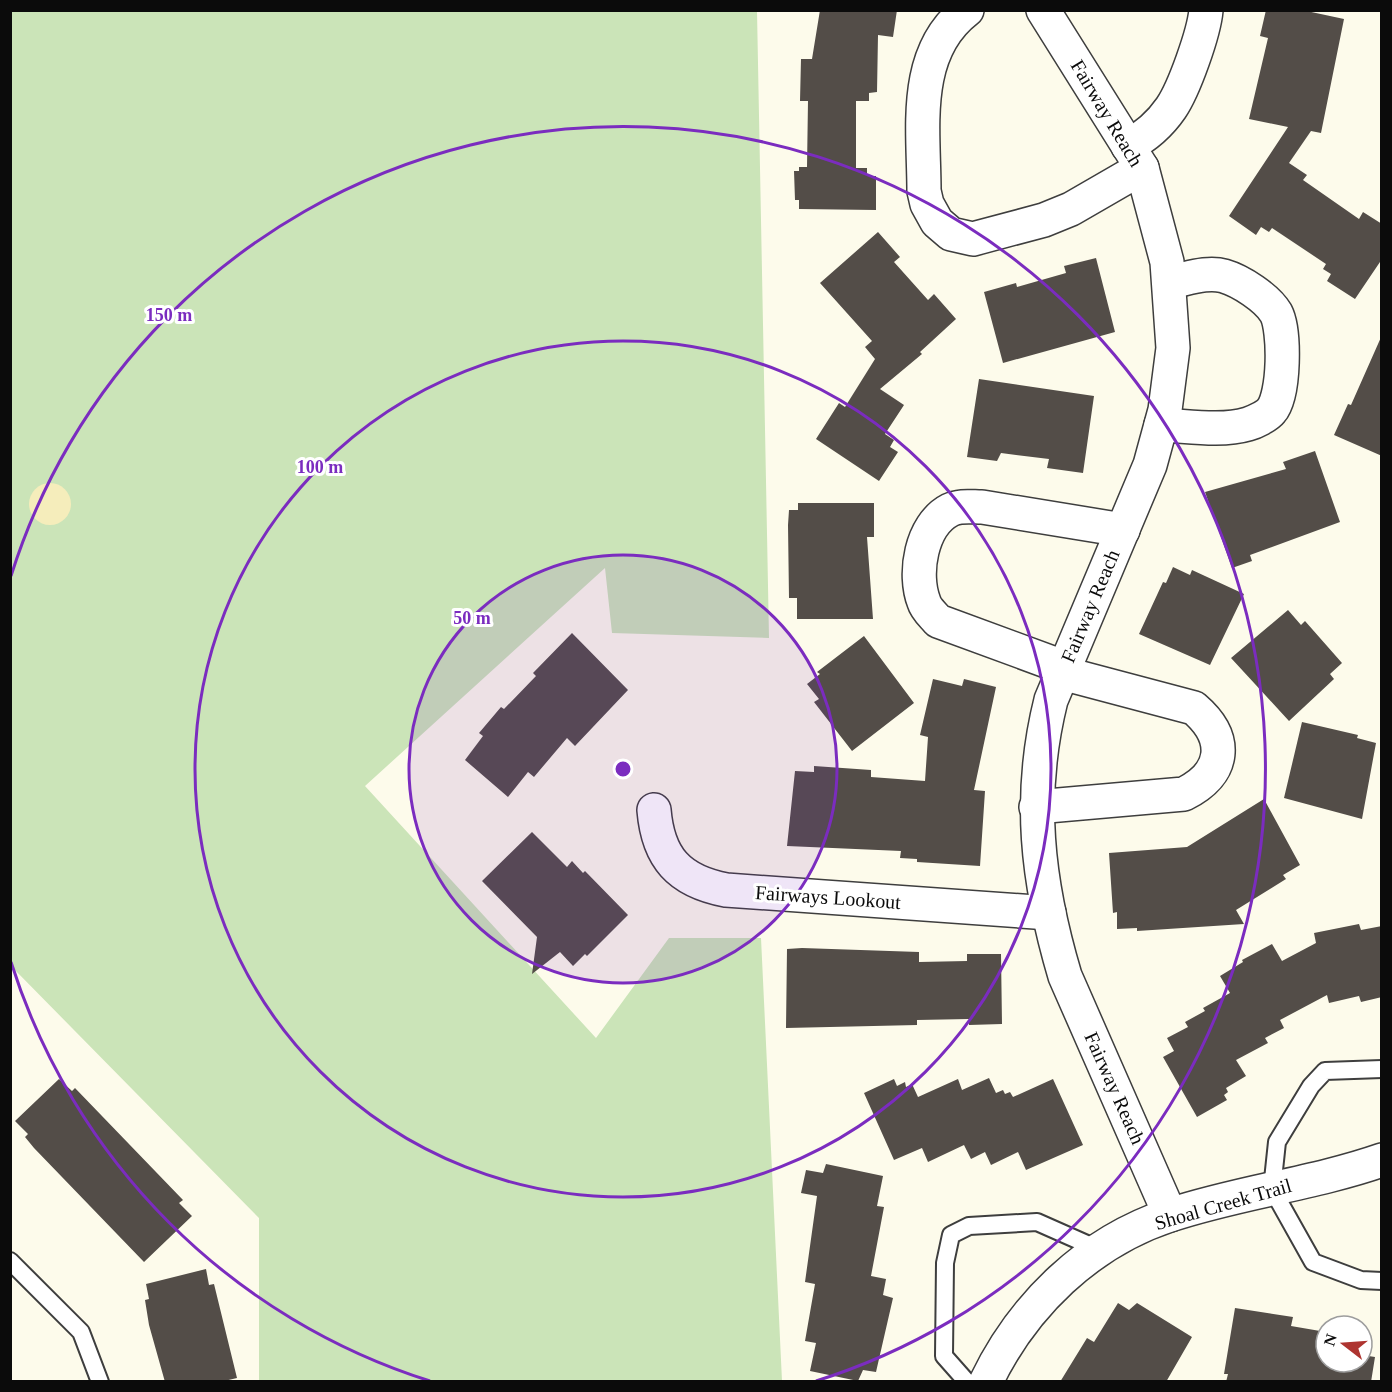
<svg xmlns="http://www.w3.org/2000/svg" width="1392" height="1392" font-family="Georgia,serif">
	<rect width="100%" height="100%" fill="#fdfbeb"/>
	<path fill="#cbe4b8" d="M 10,11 L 757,11 L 769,638 L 612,633 L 605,568 L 365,786 L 596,1038 L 669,938 L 761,938 L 782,1381 L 259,1381 L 259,1218 L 11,966 Z"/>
	<circle fill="#f5edbb" cx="50" cy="504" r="21"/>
	<g fill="#534d48">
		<path d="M 820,10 L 897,10 L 893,37 L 878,35 L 877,92 L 869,93 L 869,101 L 856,101 L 856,168 L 867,168 L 867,176 L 876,176 L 876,210 L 799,209 L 799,200 L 795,200 L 794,171 L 799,171 L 799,167 L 807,167 L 808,101 L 800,101 L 801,59 L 812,59 Z"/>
		<path d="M 1266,10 L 1302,10 L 1344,19 L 1321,133 L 1311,131 L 1289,163 L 1307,175 L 1303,180 L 1359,219 L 1363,212 L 1382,224 L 1382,259 L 1355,299 L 1327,281 L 1331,274 L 1323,269 L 1326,264 L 1272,228 L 1269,232 L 1261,227 L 1256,235 L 1229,216 L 1288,127 L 1249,119 L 1268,38 L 1260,36 Z"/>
		<path d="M 878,232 L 900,257 L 894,262 L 928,300 L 934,294 L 956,319 L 920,352 L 922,354 L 880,389 L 904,405 L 885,434 L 894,440 L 890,447 L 898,452 L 879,481 L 816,439 L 839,403 L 845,407 L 875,359 L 865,347 L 872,341 L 820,283 Z"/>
		<path d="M 1096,258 L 1115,332 L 1003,363 L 984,292 L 1016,283 L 1017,287 L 1066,273 L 1064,266 Z"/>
		<path d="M 1382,335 L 1382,456 L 1334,435 L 1348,404 L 1351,405 Z"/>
		<path d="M 979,379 L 1094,396 L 1083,473 L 1047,468 L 1049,459 L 1001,453 L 997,461 L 967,457 Z"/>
		<path d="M 1315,451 L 1340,522 L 1250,555 L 1252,561 L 1232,568 L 1205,492 L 1286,469 L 1283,462 Z"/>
		<path d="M 798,503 L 874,503 L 874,537 L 867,537 L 873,619 L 797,619 L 797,598 L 789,598 L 788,525 L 789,510 L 798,510 Z"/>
		<path d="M 1173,567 L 1190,575 L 1192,570 L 1244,594 L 1210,665 L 1139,634 L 1163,582 L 1166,583 Z"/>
		<path d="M 1288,610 L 1301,625 L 1305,621 L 1342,663 L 1330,674 L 1334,679 L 1289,721 L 1231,658 Z"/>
		<path d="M 572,633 L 628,690 L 575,746 L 567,738 L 534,777 L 528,772 L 508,797 L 465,760 L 483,736 L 479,733 L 501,707 L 504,709 L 536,676 L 533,673 Z"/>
		<path d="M 864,636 L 914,703 L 852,751 L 814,702 L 819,699 L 807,684 L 820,674 L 817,672 Z"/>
		<path d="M 933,679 L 962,686 L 964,679 L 996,687 L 974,790 L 985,791 L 980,866 L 917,862 L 917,859 L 900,858 L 901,851 L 787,846 L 795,771 L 814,772 L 814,766 L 871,770 L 871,777 L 925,781 L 928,737 L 920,735 Z"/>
		<path d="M 1302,722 L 1358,735 L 1357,738 L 1376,743 L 1362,819 L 1284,798 Z"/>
		<path d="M 1264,799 L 1300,865 L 1283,875 L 1286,879 L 1236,910 L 1244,924 L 1137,931 L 1137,928 L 1117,929 L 1117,912 L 1113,913 L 1109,853 L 1187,847 Z"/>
		<path d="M 532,832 L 567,867 L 572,861 L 583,873 L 585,871 L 628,915 L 587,956 L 585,954 L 573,966 L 560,952 L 532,974 L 537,937 L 482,881 Z"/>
		<path d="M 1359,924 L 1361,930 L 1382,926 L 1382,997 L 1361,1002 L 1359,996 L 1329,1003 L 1327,995 L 1280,1020 L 1284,1028 L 1265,1038 L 1268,1043 L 1236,1060 L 1246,1076 L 1226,1088 L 1228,1092 L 1224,1095 L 1227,1100 L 1197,1117 L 1163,1057 L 1174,1051 L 1167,1038 L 1188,1027 L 1185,1022 L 1205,1011 L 1203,1008 L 1230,993 L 1220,976 L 1243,962 L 1242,960 L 1272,944 L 1282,961 L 1316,943 L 1314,933 Z"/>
		<path d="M 802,948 L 919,952 L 919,962 L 967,961 L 967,954 L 1001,954 L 1002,1024 L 969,1025 L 969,1019 L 917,1020 L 917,1025 L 786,1028 L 787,949 Z"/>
		<path d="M 989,1078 L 996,1093 L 1003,1090 L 1005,1094 L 1010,1092 L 1013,1097 L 1053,1079 L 1083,1145 L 1026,1170 L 1018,1152 L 991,1165 L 985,1152 L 971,1159 L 964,1145 L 928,1162 L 922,1148 L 894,1160 L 864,1093 L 894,1079 L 897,1086 L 905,1082 L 906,1087 L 912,1084 L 918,1097 L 958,1079 L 962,1090 Z"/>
		<path d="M 59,1079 L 72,1091 L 75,1088 L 183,1200 L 179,1203 L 192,1216 L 144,1262 L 34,1148 L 25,1137 L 28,1134 L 15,1121 Z"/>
		<path d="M 826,1164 L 883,1176 L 877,1206 L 884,1207 L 871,1276 L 886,1279 L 883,1295 L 893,1298 L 876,1372 L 863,1370 L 858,1381 L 810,1371 L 816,1343 L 805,1341 L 815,1284 L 805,1282 L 817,1196 L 801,1193 L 806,1170 L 823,1173 Z"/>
		<path d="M 206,1269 L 209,1285 L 214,1284 L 237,1378 L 220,1382 L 165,1382 L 149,1325 L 145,1300 L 149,1299 L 146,1284 Z"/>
		<path d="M 1118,1303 L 1129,1310 L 1137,1303 L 1192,1337 L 1166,1382 L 1060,1382 L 1087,1338 L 1094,1342 Z"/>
		<path d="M 1235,1308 L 1293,1317 L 1291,1326 L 1326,1332 L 1326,1362 L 1362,1362 L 1362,1355 L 1375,1357 L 1371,1382 L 1226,1382 L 1228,1374 L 1224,1374 Z"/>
	</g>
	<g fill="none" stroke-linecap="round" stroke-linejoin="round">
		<defs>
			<g id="lane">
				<path d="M 1382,1069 L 1325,1071 L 1311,1086 L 1277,1142 L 1272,1189 L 1313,1262 L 1361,1280 L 1382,1281"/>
				<path d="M 10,1261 L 81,1332 L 100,1382"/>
				<path d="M 967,1382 L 944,1356 L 945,1263 L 951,1235 L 969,1226 L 1037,1222 L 1098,1249"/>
			</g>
			<g id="street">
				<path d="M 967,10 C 911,53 924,129 924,191 L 927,204 L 937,222 L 951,234 L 973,239 L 1044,220 L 1071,209 L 1142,168"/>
				<path d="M 1043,10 L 1142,168 L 1167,262 L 1173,348 L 1165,410 L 1150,465 L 1051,700 C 1027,796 1037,882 1065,976 L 1170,1215"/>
				<path d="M 1128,146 C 1145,137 1160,124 1171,108 C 1184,89 1204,33 1206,10"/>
				<path d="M 1161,425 C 1188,426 1221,432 1248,424 C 1255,422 1267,416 1271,411 C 1285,395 1285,330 1276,313 C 1267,298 1241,281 1224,276 C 1207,271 1187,279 1170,282"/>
				<path d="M 1063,667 L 938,621 C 933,615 926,609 924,602 C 913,574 921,525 950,510 C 960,505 971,507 982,507 L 1123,530"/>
				<path d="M 1036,807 L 1184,794 C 1226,773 1229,738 1194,708 L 1062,673"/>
				<path d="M 654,810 C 658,858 679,881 726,890 L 1049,913"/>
				<path d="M 986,1382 C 1023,1305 1088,1242 1170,1215 C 1239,1192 1313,1184 1382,1160"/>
			</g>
		</defs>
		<use href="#lane" stroke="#3e3e3e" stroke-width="20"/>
		<use href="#street" stroke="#3e3e3e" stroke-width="36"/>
		<use href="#lane" stroke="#fff" stroke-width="16"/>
		<use href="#street" stroke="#fff" stroke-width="33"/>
	</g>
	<circle cx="623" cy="769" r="214" fill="#7b2cbf" fill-opacity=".12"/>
	<g fill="none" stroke="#7b2cbf" stroke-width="3">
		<circle cx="623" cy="769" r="214"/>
		<circle cx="623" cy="769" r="428"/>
		<path d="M430 1381A642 642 0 0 1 11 962M11 576A642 642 0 1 1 816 1381"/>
	</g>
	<g text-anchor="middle" stroke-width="6" stroke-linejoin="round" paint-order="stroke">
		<g font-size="20" fill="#0b0b0b" stroke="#fff">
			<text transform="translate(1107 113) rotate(59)" y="7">Fairway Reach</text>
			<text transform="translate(1090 606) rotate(-67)" y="7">Fairway Reach</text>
			<text transform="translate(828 897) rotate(4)" y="7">Fairways Lookout</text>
			<text transform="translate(1115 1088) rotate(66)" y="7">Fairway Reach</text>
			<text transform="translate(1223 1204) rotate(-16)" y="7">Shoal Creek Trail</text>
		</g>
	</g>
	<circle cx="623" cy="769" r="9" fill="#7b2cbf" stroke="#fff" stroke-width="3"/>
	<g font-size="18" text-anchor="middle" font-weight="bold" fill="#7b2cbf" stroke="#fff" stroke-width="6" stroke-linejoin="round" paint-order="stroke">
		<text x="169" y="321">150 m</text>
		<text x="320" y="473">100 m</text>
		<text x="472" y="624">50 m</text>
	</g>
	<rect width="1392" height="1392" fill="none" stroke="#0b0b0b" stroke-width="24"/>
	<g transform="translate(1344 1344) rotate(287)"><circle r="28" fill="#ffffff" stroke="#9d9d9d" stroke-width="1.5"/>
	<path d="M0-4.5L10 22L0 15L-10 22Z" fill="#ae3430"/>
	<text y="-9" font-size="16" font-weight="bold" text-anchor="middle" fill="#0b0b0b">N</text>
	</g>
</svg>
